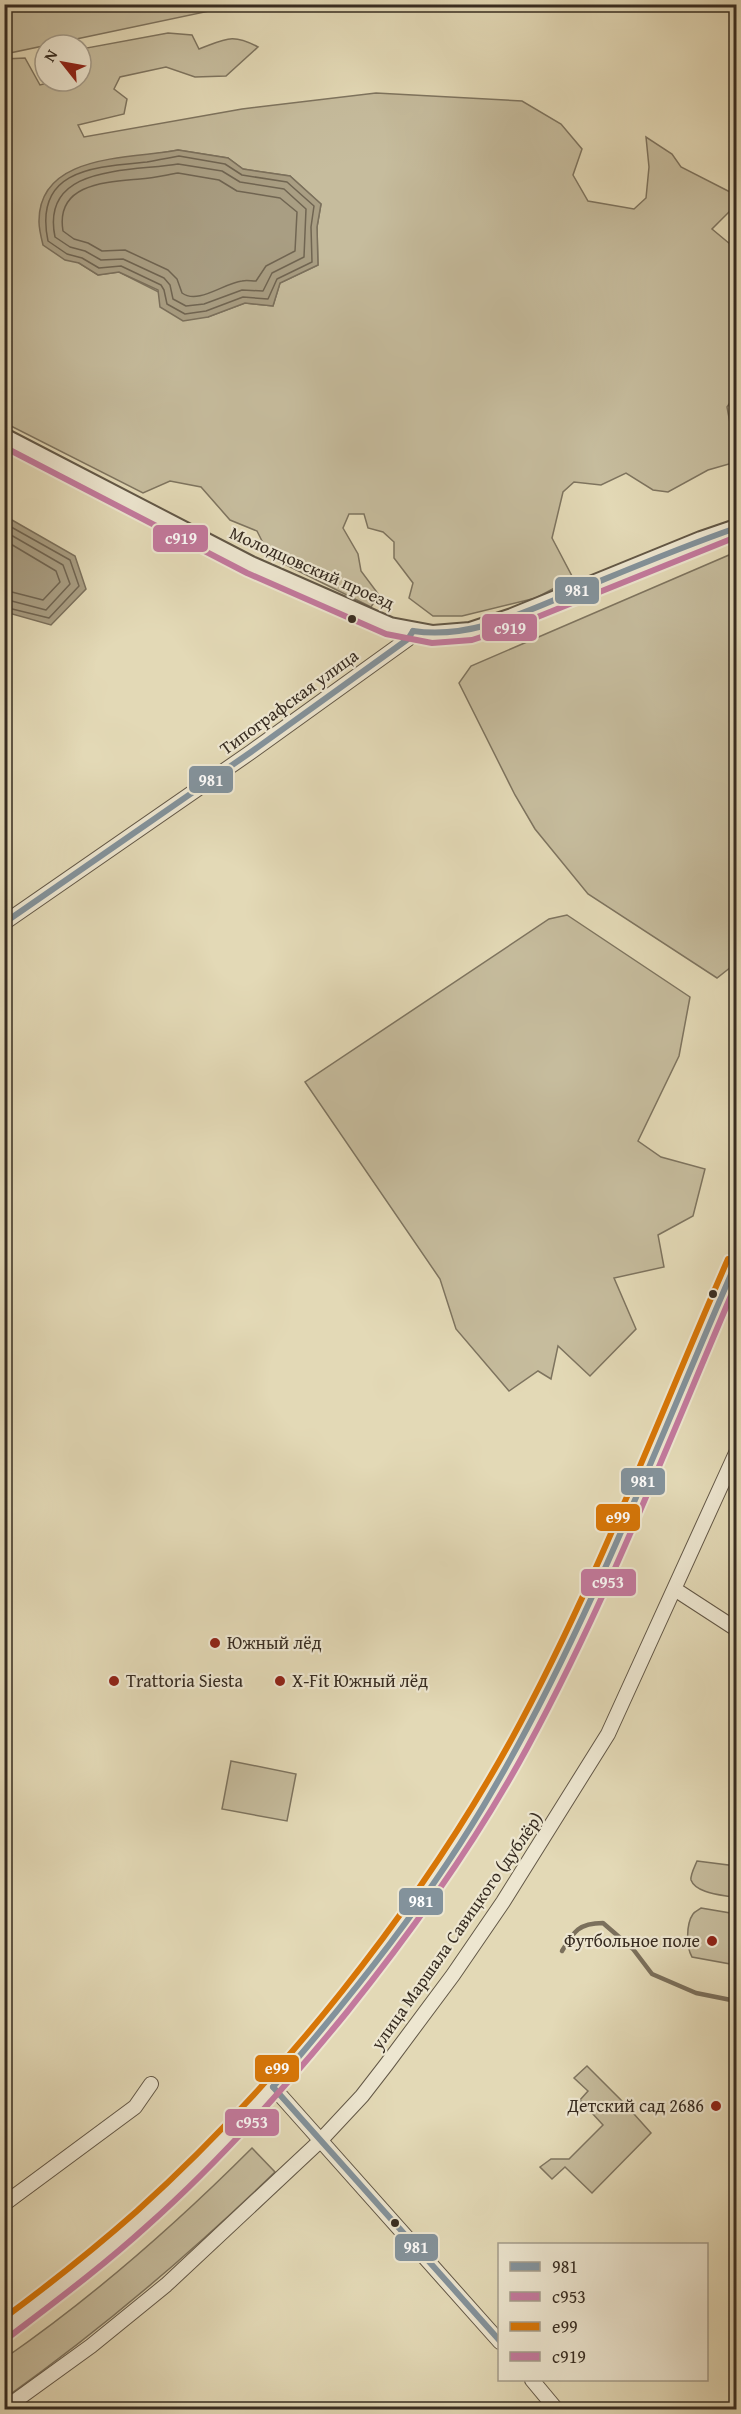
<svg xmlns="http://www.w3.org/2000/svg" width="741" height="2414" font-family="'Gentium Book Plus',serif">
	<rect width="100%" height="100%" fill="#e3d9b6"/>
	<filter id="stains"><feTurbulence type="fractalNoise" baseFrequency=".00333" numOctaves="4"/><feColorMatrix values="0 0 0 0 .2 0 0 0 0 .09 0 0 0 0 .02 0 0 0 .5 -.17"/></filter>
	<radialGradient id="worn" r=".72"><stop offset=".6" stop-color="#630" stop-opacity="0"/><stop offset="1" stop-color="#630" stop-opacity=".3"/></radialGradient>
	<g fill="#c6bc9d" stroke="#7e745f" stroke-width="1.5" fill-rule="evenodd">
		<path d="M 5,4 L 238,4 L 238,5 L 5,54 Z"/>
		<path d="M 168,33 L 192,35 L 199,49 C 226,39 232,33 258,47 L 226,76 L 195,77 L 166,67 L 120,77 L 114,89 L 127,99 L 124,114 L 78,125 L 84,137 L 242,109 L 376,93 L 522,101 L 561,124 L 582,149 L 573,175 L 588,201 L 634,209 L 646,198 L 649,167 L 646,137 L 672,154 L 681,167 L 734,194 L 732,209 L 712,229 L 736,249 L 736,394 L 727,407 L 730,423 L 736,429 L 736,462 L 708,470 L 668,492 L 653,490 L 626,473 L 601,485 L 574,482 L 563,492 L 552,538 L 573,578 L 536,598 L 462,616 L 433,616 L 409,598 L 413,583 L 394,558 L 394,542 L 383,532 L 368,528 L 364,514 L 349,514 L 343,528 L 358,554 L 361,571 L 379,595 L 371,607 L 270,557 L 257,531 L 230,520 L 201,487 L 170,481 L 143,493 L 5,423 L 4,59 L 25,58 L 40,85 L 56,81 L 81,81 L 81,49 ZM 178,150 L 228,158 L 243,169 L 290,176 L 321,204 L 317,227 L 318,265 L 280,283 L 273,306 L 245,303 L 208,317 L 119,272 L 98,275 L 79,263 L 149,155 Z"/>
		<path d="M 736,552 L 736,963 L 717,978 L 588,894 L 535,829 L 515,795 L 459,683 L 471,666 Z"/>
		<path d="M 567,915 L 690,997 L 679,1056 L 638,1141 L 661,1157 L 705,1169 L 693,1216 L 658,1235 L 664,1267 L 614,1278 L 636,1329 L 590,1376 L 558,1346 L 551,1379 L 538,1371 L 509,1391 L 456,1329 L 440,1279 L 305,1082 L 549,919 Z"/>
		<path d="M 231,1761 L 296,1774 L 287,1821 L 222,1809 Z"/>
		<path d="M 697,1861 L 736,1866 L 736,1898 C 725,1895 696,1894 691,1880 C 690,1875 695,1866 697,1861 Z"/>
		<path d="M 701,1908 L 736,1914 L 736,1965 L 692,1957 C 686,1947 686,1924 693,1914 C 695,1911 699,1910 701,1908 Z"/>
		<path d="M 587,2066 L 625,2104 L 651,2133 L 592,2193 L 565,2167 L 552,2179 L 540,2167 L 551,2159 L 569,2159 L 603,2125 L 580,2100 L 588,2091 L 574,2078 Z"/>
		<path d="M 252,2148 L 275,2172 C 190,2254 101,2330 5,2398 L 5,2358 C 93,2297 176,2224 252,2148 Z"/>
	</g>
	<g fill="#a99e83" stroke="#7b705c" stroke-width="1.5">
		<path d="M 178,150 L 228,158 L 243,169 L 290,176 L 321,204 L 317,227 L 318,265 L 280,283 L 273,306 L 245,303 L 208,317 L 183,321 L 160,307 L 158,290 L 119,272 L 98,275 L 79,263 L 65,260 L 43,245 C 41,237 39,229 39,222 C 38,153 131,159 178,150 Z"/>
		<path d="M 5,516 L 75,556 L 86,589 L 51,625 L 5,612 Z"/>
	</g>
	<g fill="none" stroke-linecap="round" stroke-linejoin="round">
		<g stroke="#706552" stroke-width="1.5">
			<path d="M 179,156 L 225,164 L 242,175 L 287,182 L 314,206 L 311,227 L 312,262 L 277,279 L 268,299 L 243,297 L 206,311 L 185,314 L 167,304 L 164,290 L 161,285 L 121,266 L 99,268 L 82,258 L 67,254 L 48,241 C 33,169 94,167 147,162 C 157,160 168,158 179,156 Z"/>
			<path d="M 178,164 L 222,171 L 240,182 L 284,189 L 306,209 L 304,257 L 272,273 L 263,291 L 242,290 L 204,304 L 186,306 L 173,299 L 170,285 L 164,278 L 123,259 L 101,260 L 85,251 L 70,247 L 55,237 C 40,164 131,172 178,164 Z"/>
			<path d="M 178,173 L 219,180 L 237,191 L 280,198 L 297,212 L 295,251 L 266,266 L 256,281 C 251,281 246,280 242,281 C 224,283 198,305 182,293 L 177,279 L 168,270 L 125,250 L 102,251 L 88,243 L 74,239 L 63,231 C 55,183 107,182 140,179 C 153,178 166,175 178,173 Z"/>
			<path d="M 4,523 L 70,560 L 79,586 L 49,618 L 4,607"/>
			<path d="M 4,531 L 63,565 L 70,584 L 46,610 L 4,599"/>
			<path d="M 4,540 L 56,571 L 60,582 L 43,600 L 4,590"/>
		</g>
		<path stroke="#7b705c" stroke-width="4.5" d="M 562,1951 C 574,1931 579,1923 603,1923 L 633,1949 L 652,1974 L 696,1993 L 736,2001"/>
		<defs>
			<g id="minor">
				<path d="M 4,923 L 251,752 L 408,639 L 413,631"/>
				<path d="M 676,1590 L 736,1629"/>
				<path d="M 273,2087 L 500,2342"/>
				<path d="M 4,2204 L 135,2107 L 151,2084"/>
				<path d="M 532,2380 L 557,2410"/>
				<path d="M 4,2409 L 91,2346 L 166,2285 L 320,2141 L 362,2096 L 386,2065 L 453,1975 L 503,1902 L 608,1734 L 736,1453"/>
			</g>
			<g id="tertiary">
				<path d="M 4,437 L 251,565 L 390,626 L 433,634 L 470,631 L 512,617 L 701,540 L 736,528"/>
				<path d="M 4,2330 C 39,2303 75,2277 108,2248 C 200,2171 279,2083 353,1990 C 414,1912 472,1831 519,1744 C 603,1589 665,1423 736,1263"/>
			</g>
		</defs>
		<use href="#minor" stroke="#625746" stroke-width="16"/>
		<use href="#tertiary" stroke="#625746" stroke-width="20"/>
		<use href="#minor" stroke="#ede6d0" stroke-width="14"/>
		<use href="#tertiary" stroke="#ede6d0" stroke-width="16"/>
		<defs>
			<g id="bus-1">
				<path d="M 413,631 C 473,640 528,610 583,588 C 634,567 684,546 736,528"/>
				<path d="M 4,923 L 251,752 L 408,639 L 413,631"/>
				<path d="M 273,2087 C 354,1993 432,1896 494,1788 C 591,1621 659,1439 736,1263"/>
				<path d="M 273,2087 L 500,2341"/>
			</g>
			<path id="bus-2" d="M 9,2337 C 56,2301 103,2266 147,2226 C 220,2161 285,2088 347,2012 C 414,1929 476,1842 527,1748 C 608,1599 669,1440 736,1284"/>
			<path id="bus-3" d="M 4,2318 C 50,2284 94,2249 137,2211 C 279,2083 417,1910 510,1742 C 595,1587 657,1421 728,1259"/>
			<path id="bus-4" d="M 4,447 L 247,573 L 386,634 L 432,643 L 472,640 L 515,626 L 736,537"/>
		</defs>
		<use href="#bus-1" stroke="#ede6d0" stroke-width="10"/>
		<use href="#bus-2" stroke="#ede6d0" stroke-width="10"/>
		<use href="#bus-3" stroke="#ede6d0" stroke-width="10"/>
		<use href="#bus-4" stroke="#ede6d0" stroke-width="10"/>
		<use href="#bus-1" stroke="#83929b" stroke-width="6"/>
		<use href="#bus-2" stroke="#c3799d" stroke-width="6"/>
		<use href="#bus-3" stroke="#d77607" stroke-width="6"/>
		<use href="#bus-4" stroke="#c3799d" stroke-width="6"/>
	</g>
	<g fill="#372c21" stroke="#ede6d0" stroke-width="2">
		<circle cx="352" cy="619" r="5"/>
		<circle cx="713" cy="1294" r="5"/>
		<circle cx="395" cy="2223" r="5"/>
	</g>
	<g fill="#8f2418" stroke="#ede6d0" stroke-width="2">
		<circle cx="215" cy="1643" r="6"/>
		<circle cx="114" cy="1681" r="6"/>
		<circle cx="280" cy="1681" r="6"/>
		<circle cx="712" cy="1941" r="6"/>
		<circle cx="716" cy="2106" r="6"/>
	</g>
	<g text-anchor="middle" stroke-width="4.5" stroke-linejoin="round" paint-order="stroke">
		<g font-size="18" fill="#372c21" stroke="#ede6d0">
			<text transform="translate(312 568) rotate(24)" y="6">Молодцовский проезд</text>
			<text transform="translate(289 702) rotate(-36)" y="6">Типографская улица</text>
			<text transform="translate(457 1931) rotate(-55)" y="6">улица Маршала Савицкого (дублёр)</text>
		</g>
		<g font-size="18" fill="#372c21" stroke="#ede6d0" text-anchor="start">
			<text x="227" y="1649">Южный лёд</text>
			<text x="126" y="1687">Trattoria Siesta</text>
			<text x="292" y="1687">X-Fit Южный лёд</text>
			<text x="700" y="1947" text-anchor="end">Футбольное поле</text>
			<text x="704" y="2112" text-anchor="end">Детский сад 2686</text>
		</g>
	</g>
	<g stroke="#ede6d0" stroke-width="2">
		<rect x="152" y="524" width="57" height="29" rx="6" fill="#c3799d"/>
		<rect x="554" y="576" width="46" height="29" rx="6" fill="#83929b"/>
		<rect x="481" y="613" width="57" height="29" rx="6" fill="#c3799d"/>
		<rect x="188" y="765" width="46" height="29" rx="6" fill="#83929b"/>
		<rect x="620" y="1467" width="46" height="29" rx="6" fill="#83929b"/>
		<rect x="595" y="1503" width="46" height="29" rx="6" fill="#d77607"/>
		<rect x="580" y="1568" width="57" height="29" rx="6" fill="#c3799d"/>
		<rect x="398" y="1887" width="46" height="29" rx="6" fill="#83929b"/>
		<rect x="254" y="2054" width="46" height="29" rx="6" fill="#d77607"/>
		<rect x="224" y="2108" width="56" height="29" rx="6" fill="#c3799d"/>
		<rect x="394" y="2233" width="45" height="29" rx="6" fill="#83929b"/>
	</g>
	<g font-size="16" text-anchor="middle" font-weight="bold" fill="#fff">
		<text x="181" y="544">с919</text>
		<text x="577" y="596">981</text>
		<text x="510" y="634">с919</text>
		<text x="211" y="786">981</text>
		<text x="643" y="1487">981</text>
		<text x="618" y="1523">е99</text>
		<text x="608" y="1588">с953</text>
		<text x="421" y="1907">981</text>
		<text x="277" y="2074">е99</text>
		<text x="252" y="2128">с953</text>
		<text x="416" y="2253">981</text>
	</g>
	<rect width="741" height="2414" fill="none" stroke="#e3d9b6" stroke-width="24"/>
	<rect x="6" y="6" width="729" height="2402" fill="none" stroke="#372c21" stroke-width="3"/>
	<rect x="12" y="12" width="717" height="2390" fill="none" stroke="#372c21" stroke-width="1.5"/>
	<rect x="498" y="2243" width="210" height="138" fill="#ede6d0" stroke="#a49c8a" stroke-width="1.5"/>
	<rect x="510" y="2262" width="30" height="9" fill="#83929b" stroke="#a49c8a" stroke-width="1.5"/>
	<text x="552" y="2273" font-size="18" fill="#372c21">981</text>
	<rect x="510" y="2292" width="30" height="9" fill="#c3799d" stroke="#a49c8a" stroke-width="1.5"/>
	<text x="552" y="2303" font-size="18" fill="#372c21">с953</text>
	<rect x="510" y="2322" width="30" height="9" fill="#d77607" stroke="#a49c8a" stroke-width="1.5"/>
	<text x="552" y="2333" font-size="18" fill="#372c21">е99</text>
	<rect x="510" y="2352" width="30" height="9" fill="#c3799d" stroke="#a49c8a" stroke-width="1.5"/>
	<text x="552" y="2363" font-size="18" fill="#372c21">с919</text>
	<g transform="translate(63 63) rotate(301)"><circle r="28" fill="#ede6d0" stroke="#a49c8a" stroke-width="1.5"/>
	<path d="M0-4.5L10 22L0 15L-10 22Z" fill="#8f2418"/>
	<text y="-9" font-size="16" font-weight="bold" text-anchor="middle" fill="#372c21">N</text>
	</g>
	<rect width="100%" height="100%" filter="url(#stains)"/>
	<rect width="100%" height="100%" fill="url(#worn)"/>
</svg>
